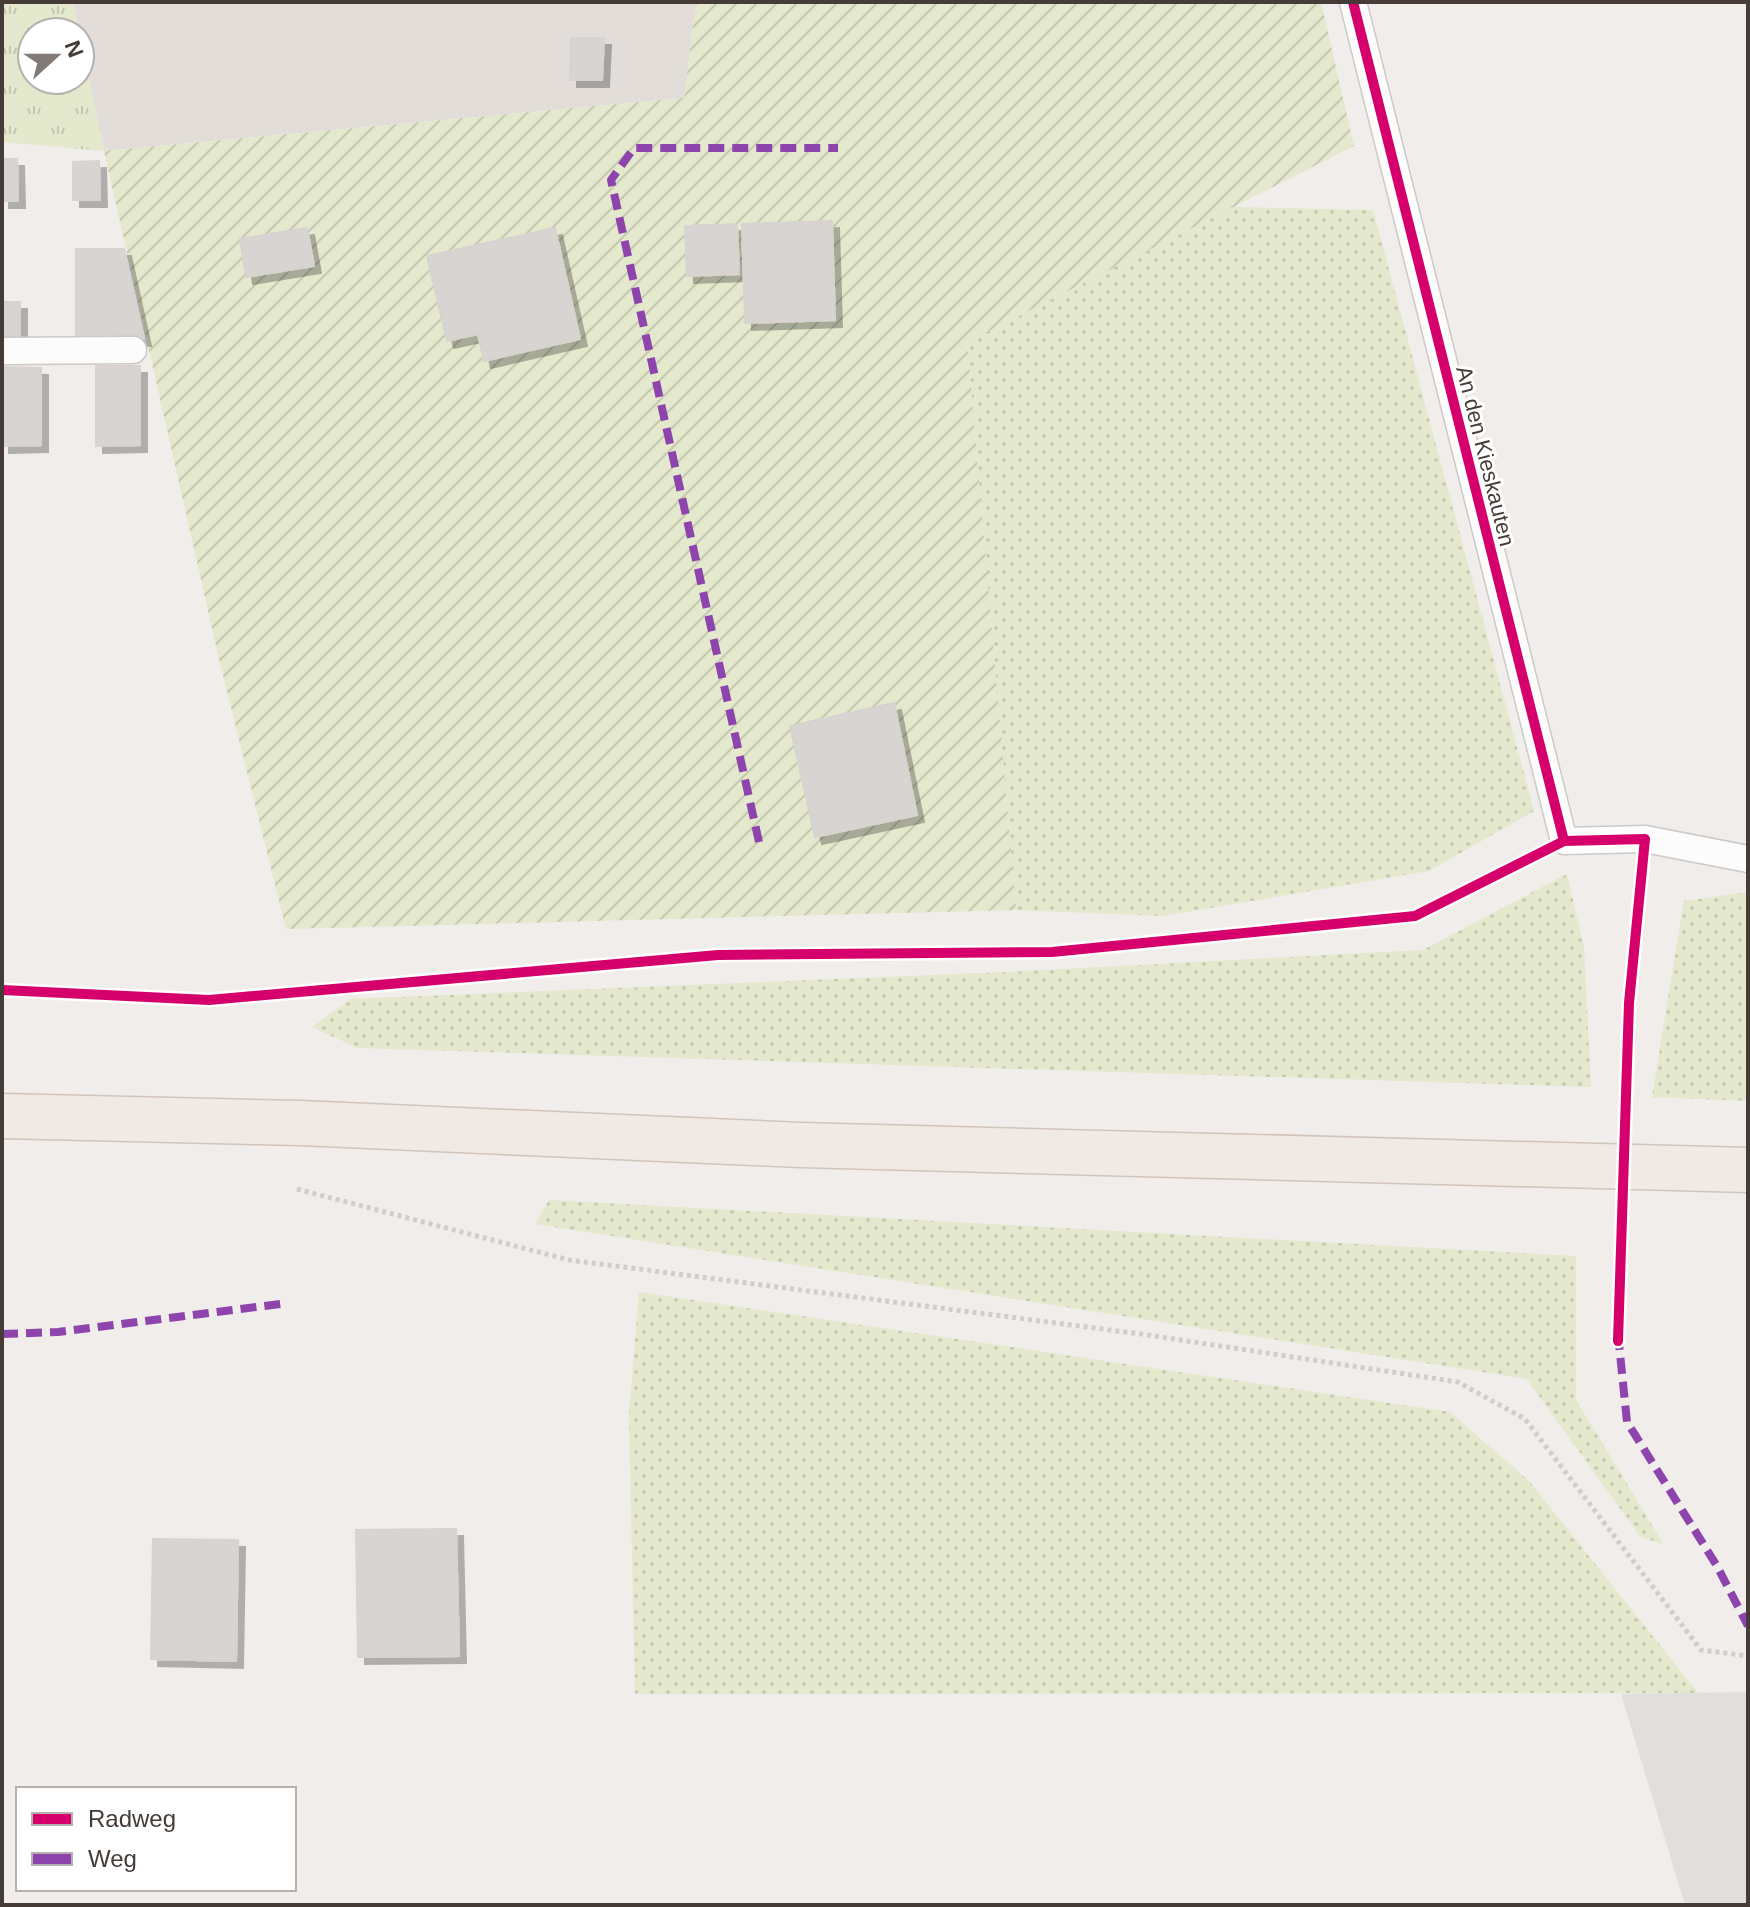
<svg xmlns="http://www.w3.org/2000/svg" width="1750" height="1907" font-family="Arial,sans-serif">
	<defs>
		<pattern id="grass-dots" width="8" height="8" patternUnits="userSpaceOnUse" patternTransform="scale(2)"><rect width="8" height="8" fill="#e4e8cc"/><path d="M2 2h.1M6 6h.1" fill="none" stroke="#c5c8b0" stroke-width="1.8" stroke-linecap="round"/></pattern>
		<pattern id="park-tufts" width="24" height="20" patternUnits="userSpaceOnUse" patternTransform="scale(2)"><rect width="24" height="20" fill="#e4e8cc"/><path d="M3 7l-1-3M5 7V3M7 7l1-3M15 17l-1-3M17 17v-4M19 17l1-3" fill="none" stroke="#c5c8b0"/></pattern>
		<pattern id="garden-furrows" width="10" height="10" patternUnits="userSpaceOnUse" patternTransform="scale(2)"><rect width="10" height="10" fill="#e4e8cc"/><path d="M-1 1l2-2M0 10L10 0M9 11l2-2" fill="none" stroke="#c5c8b0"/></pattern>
		<filter id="shadow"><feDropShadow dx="7" dy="7" stdDeviation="0" flood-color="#0004"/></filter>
	</defs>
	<rect width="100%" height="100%" fill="#f0edea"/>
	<path fill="#e3ddd9" d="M 73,2 L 696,2 L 684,98 L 104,151 Z"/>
	<g fill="url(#grass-dots)">
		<path d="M 1233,207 L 1373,210 L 1534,811 L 1429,871 L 1162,916 L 1016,910 L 967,342 Z"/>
		<path d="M 1567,874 L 1584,948 L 1591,1087 L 358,1048 L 312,1027 L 351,999 L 1006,972 L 1423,950 Z"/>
		<path d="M 1748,892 L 1748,1101 L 1652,1097 L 1684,901 Z"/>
		<path d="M 549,1200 L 1576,1256 L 1576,1400 L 1664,1545 L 1640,1536 L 1527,1379 L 535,1224 Z"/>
		<path d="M 639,1292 L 1450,1412 L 1529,1481 L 1698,1693 L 635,1694 L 629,1415 Z"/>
	</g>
	<path fill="url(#park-tufts)" d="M 2,2 L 73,2 L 79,32 L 32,32 L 32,80 L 80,80 L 80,35 L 104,151 L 2,142 Z"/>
	<path fill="url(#garden-furrows)" d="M 696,2 L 1321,2 L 1354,146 L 967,342 L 1016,910 L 286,929 L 218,655 L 104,151 L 684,98 Z"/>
	<path fill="#e1dedb" d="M 1748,1692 L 1748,1905 L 1685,1905 L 1621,1694 Z"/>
	<g fill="#d8d4d1" stroke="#d8d3d0" stroke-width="2" filter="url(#shadow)">
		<path d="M 571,38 L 604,38 L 602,80 L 570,80 Z"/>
		<path d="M 2,159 L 17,159 L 18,201 L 2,201 Z"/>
		<path d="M 99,161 L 100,200 L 73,200 L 73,162 Z"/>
		<path d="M 832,221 L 835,320 L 745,323 L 742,224 Z"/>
		<path d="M 737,224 L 739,274 L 687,276 L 685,226 Z"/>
		<path d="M 307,228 L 314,266 L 246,277 L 240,239 Z"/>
		<path d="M 555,228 L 580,339 L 484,361 L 478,334 L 447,341 L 427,256 Z"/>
		<path d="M 76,249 L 124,249 L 144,339 L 76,337 Z"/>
		<rect x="2" y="302" width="18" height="34"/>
		<path d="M 96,366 L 140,366 L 140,445 L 96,446 Z"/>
		<path d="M 2,367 L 41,368 L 41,445 L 2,446 Z"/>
		<path d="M 894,703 L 917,815 L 815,837 L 790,726 Z"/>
		<path d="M 456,1529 L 459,1656 L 358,1657 L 356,1530 Z"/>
		<path d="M 153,1539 L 238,1540 L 236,1661 L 151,1659 Z"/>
	</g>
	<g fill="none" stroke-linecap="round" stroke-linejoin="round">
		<defs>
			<g id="lane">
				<path d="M 1353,2 L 1564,841 L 1645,839 L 1748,859"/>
				<path d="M 2,351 L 133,350"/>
			</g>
			<path id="primary" d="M 2,1116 L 300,1123 L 801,1145 L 1748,1170"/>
		</defs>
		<use href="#lane" stroke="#ccc9c6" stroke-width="29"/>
		<use href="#primary" stroke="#d1c4ba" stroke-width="47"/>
		<path stroke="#d1cdcb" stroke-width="5" stroke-dasharray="4 4" stroke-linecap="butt" d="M 297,1189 L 569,1260 L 1141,1334 L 1458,1382 L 1525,1419 L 1701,1650 L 1748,1656"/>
		<use href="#lane" stroke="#fdfcfc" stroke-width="26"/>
		<use href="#primary" stroke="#f0eae4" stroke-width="44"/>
		<g stroke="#8e44ad" stroke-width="8" stroke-dasharray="16 8" stroke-linecap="butt">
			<path d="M 759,842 L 611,180 L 634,148 L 838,148"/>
			<path d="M 2,1334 L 58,1332 L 288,1303"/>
			<path d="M 1618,1334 L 1627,1422 L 1717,1566 L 1748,1626"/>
		</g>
		<defs>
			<g id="cycleway">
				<path d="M 1353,2 L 1564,841 L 1645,839 L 1629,1003 L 1618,1341"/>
				<path d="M 2,990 L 209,1000 L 718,955 L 1052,952 L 1415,916 L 1564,841"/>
			</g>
		</defs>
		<use href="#cycleway" stroke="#fff" stroke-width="15"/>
		<use href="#cycleway" stroke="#d6006c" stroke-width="10"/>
	</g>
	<g text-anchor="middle" stroke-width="6" stroke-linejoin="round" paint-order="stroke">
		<g font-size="22" fill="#453c37" stroke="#fff">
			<text transform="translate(1486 456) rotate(76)" y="8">An den Kieskauten</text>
		</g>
	</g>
	<rect width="1750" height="1907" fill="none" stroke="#453c37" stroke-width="8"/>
	<rect x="16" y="1787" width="280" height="104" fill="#ffffff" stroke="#b5b1af" stroke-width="2"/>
	<rect x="32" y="1813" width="40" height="12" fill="#d6006c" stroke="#b5b1af" stroke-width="2"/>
	<text x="88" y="1827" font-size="24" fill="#453c37">Radweg</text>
	<rect x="32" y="1853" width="40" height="12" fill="#8e44ad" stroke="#b5b1af" stroke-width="2"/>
	<text x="88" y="1867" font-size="24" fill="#453c37">Weg</text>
	<g transform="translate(56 56) rotate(69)"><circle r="38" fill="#ffffff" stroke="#b5b1af" stroke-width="2"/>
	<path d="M0-6L14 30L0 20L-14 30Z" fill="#817a76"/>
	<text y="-12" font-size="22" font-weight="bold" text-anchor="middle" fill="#453c37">N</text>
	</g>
</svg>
